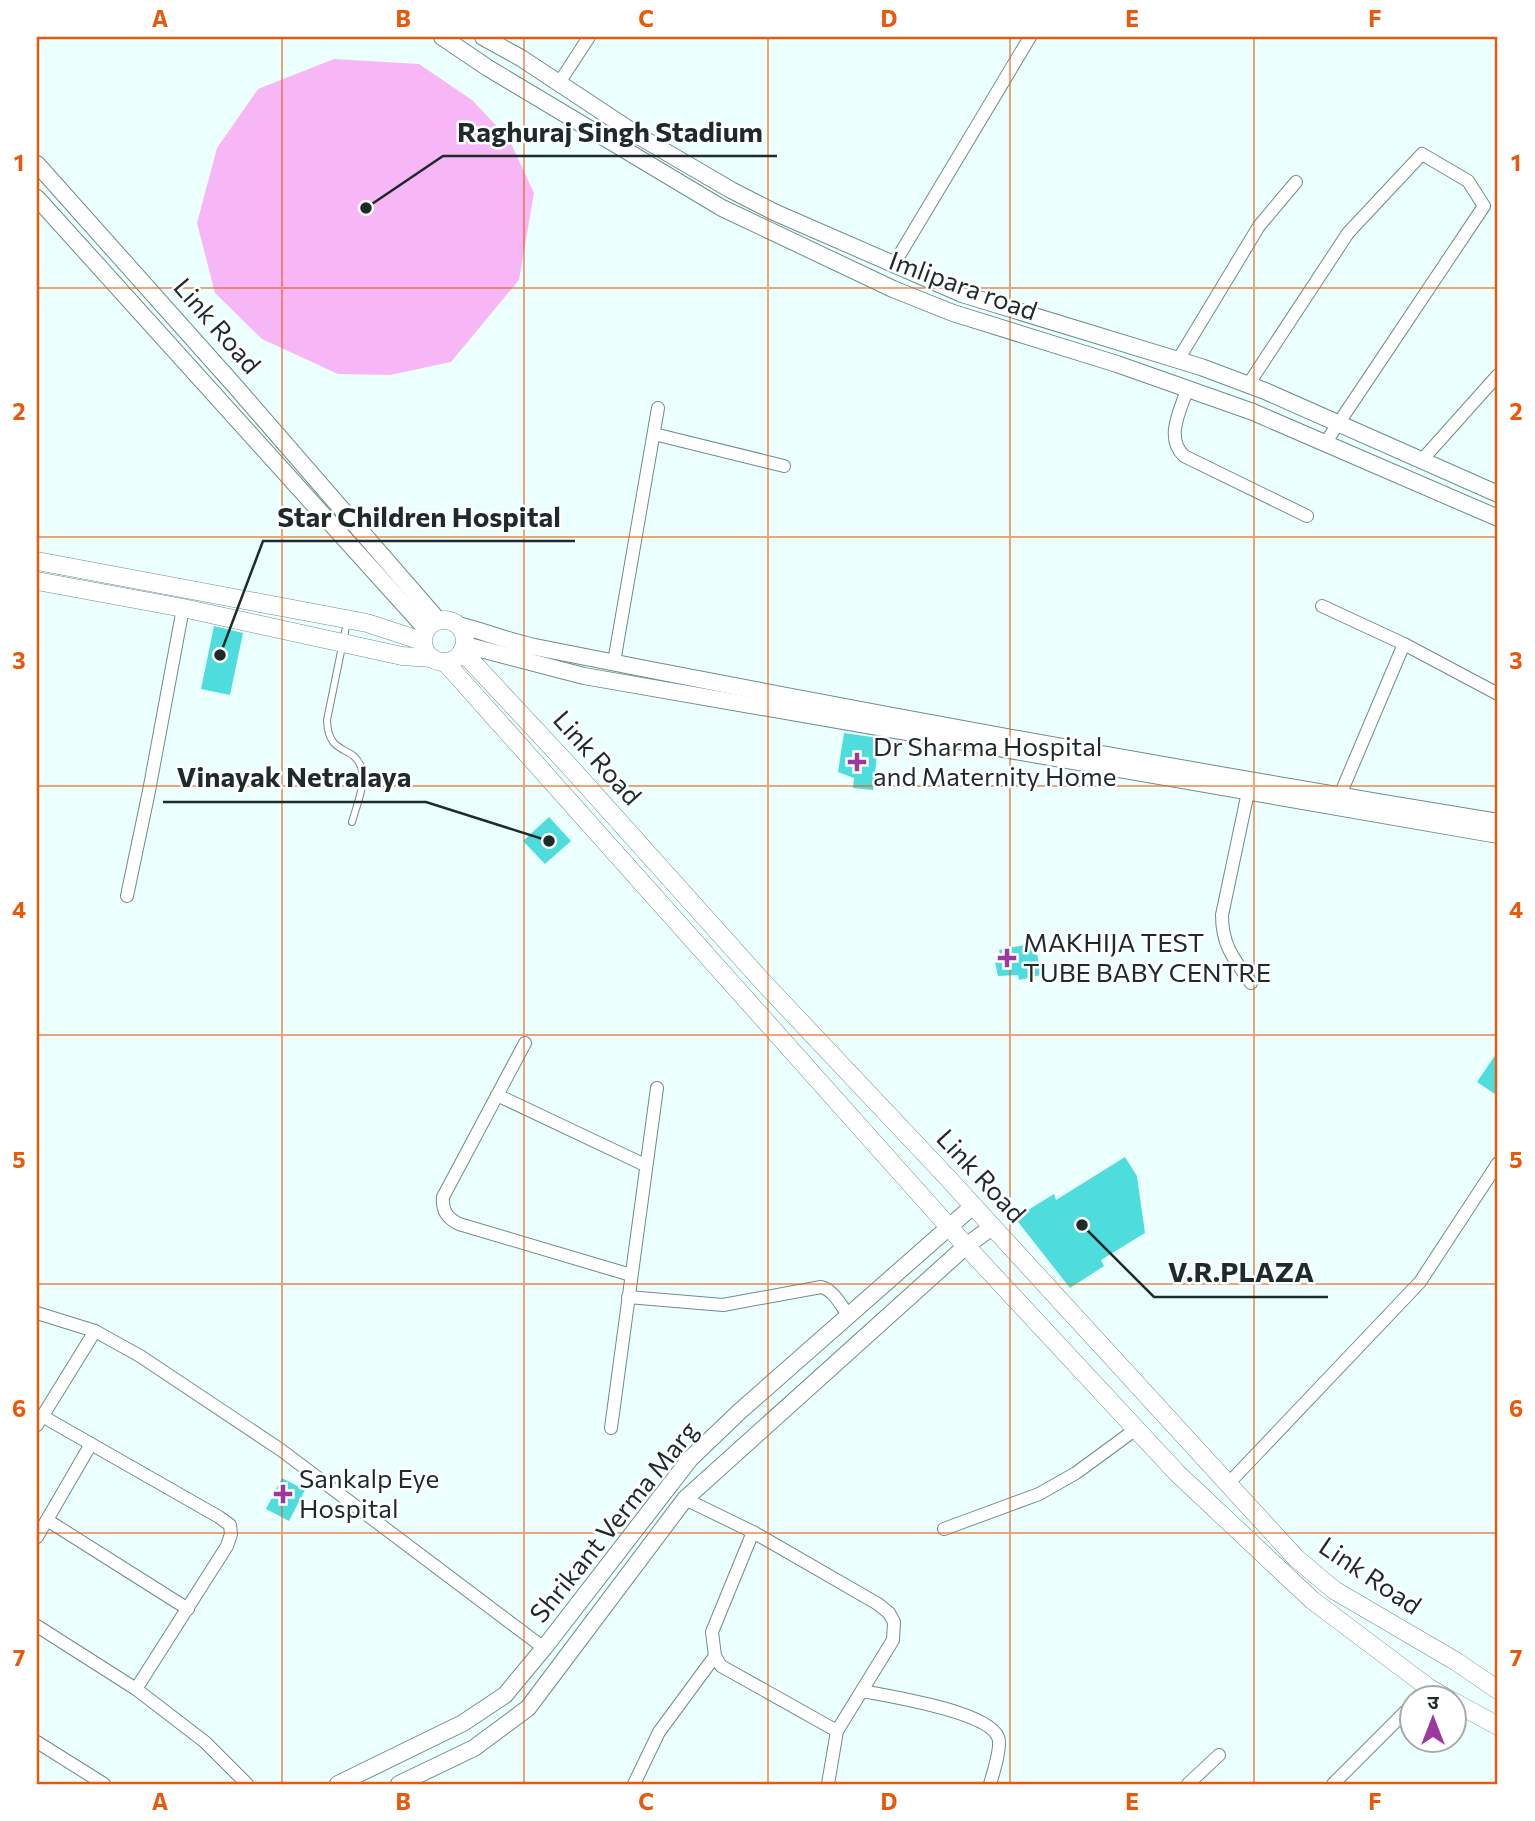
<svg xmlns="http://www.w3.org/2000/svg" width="1535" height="1821" font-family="Commissioner,'Noto Sans Devanagari',sans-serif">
	<rect width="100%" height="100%" fill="#ebfffe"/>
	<path fill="#f7b7f7" d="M 334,59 L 419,64 L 472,100 L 509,139 L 534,193 L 519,280 L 451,362 L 390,375 L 338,374 L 262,339 L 215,293 L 197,223 L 217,148 L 258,89 Z"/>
	<g fill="#4edddc">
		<path d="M 214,626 L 243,633 L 230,695 L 201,689 Z"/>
		<path d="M 844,733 L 879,738 L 873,790 L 853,788 L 854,778 L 838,772 Z"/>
		<path d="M 549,817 L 571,841 L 545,864 L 523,841 Z"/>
		<path d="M 1035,943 L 1041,975 L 1019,980 L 1018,975 L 998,976 L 995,962 L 1001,960 L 999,950 Z"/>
		<path d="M 1498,1051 L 1498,1096 L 1477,1082 Z"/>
		<path d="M 1125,1157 L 1137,1176 L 1145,1233 L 1101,1260 L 1104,1266 L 1070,1288 L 1015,1218 L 1054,1194 L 1056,1200 Z"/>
		<path d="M 282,1478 L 305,1490 L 289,1521 L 266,1509 Z"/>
	</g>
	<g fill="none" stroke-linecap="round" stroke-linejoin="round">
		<defs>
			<path id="service" d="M 347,622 L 327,720 C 328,757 353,744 361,767 C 367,782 356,807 352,822"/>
			<g id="minor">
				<path d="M 559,83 L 589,37"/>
				<path d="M 894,264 L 1030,37"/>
				<path d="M 1178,360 L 1259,226 L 1296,182"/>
				<path d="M 1248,385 L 1348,233 L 1422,154 L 1468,181 L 1484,206 L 1326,442"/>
				<path d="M 1187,390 C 1180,411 1165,438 1184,456 L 1307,516"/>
				<path d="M 654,434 L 784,466"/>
				<path d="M 1422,460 L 1498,375"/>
				<path d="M 1322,606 L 1404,644 L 1498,694"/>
				<path d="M 614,662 L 658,408"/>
				<path d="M 1248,792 L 1222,915 C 1222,946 1234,959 1251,983"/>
				<path d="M 1340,795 L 1404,644"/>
				<path d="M 127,896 L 149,791 L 183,608"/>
				<path d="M 525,1043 L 443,1197 C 442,1211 447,1218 459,1224 L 631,1275"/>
				<path d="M 497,1095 L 645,1165"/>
				<path d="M 628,1297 L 723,1305 L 821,1287 C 834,1290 841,1306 849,1316"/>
				<path d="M 37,1313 L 95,1331 L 140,1356 L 281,1450 L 544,1648"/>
				<path d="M 42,1416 L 219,1517 L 230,1525 L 231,1534 L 227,1546 L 136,1689"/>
				<path d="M 37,1425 L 95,1331"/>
				<path d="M 611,1428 L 657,1088"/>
				<path d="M 1228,1484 L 1420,1282 L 1498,1163"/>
				<path d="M 685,1499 L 753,1532 L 878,1604 L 889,1613 L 894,1622 L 893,1640 L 837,1731 L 828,1784"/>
				<path d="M 47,1520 L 188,1609"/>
				<path d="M 944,1529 L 1039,1494 L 1076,1473 L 1136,1429"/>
				<path d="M 753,1532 L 712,1632 L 715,1656 L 721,1666 L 837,1731"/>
				<path d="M 37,1537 L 91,1444"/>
				<path d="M 37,1626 L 136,1689 L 205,1742 L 247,1784"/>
				<path d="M 862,1691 C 888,1696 987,1711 998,1737 C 1002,1746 993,1774 990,1784"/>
				<path d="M 37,1742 L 104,1784"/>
				<path d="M 634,1784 L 659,1732 L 715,1656"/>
				<path d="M 1188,1784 L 1219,1755"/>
				<path d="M 1333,1784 L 1412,1705"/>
			</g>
			<g id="tertiary">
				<path d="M 442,37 L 488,68 L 722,208 L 893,289 L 953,313 L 1117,364 L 1253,412 L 1498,518"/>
				<path d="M 483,37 L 521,58 L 642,138 L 731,190 L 774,212 L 962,294 L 1201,367 L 1265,391 L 1498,494"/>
				<path d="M 37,164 L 235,386 L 438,620"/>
				<path d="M 37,198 L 426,629"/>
				<path d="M 458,625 C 484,631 509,642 535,647 C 855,711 1176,769 1498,822"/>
				<path d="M 465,645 L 584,676 L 1498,835"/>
				<path d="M 338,1784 L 463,1723 L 505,1695 L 544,1648 L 690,1459 L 739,1412 L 973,1206"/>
				<path d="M 399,1784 L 474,1748 L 528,1708 L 685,1499 L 966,1246 L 992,1227"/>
			</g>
			<g id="secondary">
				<path d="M 37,561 L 367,623 L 422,641"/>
				<path d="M 37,581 L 183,608 L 402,656 L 432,658"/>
				<circle cx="444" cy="641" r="21"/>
				<path d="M 462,651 L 571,768 L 763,982 L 946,1176 L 1296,1558 L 1334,1590 L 1457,1662 L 1498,1690"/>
				<path d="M 445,662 L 966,1246 L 1177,1473 L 1312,1600 L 1429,1688 L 1448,1699"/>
				<path d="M 1454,1702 L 1498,1726"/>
			</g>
		</defs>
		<use href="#service" stroke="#6e8c8b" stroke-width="8"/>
		<use href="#minor" stroke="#6e8c8b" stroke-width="14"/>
		<use href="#tertiary" stroke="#6e8c8b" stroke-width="18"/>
		<use href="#secondary" stroke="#6e8c8b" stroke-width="19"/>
		<use href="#service" stroke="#fff" stroke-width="6"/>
		<use href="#minor" stroke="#fff" stroke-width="12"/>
		<use href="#tertiary" stroke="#fff" stroke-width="16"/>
		<use href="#secondary" stroke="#fff" stroke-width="18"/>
	</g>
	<path fill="none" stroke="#e8590c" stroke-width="2" stroke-opacity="0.55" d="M 282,37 L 282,1784M 524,37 L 524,1784M 768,37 L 768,1784M 1010,37 L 1010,1784M 1254,37 L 1254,1784M 37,288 L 1498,288M 37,537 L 1498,537M 37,786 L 1498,786M 37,1035 L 1498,1035M 37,1284 L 1498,1284M 37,1533 L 1498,1533"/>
	<g fill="#9c399f" stroke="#fff" stroke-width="2.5">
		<path d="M853.5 751.5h7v7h7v7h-7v7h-7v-7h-7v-7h7z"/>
		<path d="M1003.5 947.5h7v7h7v7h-7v7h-7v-7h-7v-7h7z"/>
		<path d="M279.5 1483.5h7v7h7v7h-7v7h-7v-7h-7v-7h7z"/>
	</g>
	<g text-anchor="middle" stroke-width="5" stroke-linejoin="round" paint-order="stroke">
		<g font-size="26" fill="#1e2b2a" stroke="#fff">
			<text transform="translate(963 286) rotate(20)" y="9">Imlipara road</text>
			<text transform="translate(217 326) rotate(49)" y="9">Link Road</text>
			<text transform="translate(597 758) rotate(48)" y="9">Link Road</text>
			<text transform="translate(981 1176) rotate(47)" y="9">Link Road</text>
			<text transform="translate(614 1522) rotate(-51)" y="9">Shrikant Verma Marg</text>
			<text transform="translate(1370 1576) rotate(34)" y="9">Link Road</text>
		</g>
		<g font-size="26" fill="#1e2b2a" stroke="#fff" text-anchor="start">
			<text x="873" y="756">Dr Sharma Hospital<tspan x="873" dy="30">and Maternity Home</tspan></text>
			<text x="1023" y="952">MAKHIJA TEST<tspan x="1023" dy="30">TUBE BABY CENTRE</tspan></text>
			<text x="299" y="1488">Sankalp Eye<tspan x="299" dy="30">Hospital</tspan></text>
		</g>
	</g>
	<path fill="none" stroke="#1e2b2a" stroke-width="2.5" d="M366 208L443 156H777M220 655L263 541H575M549 841L426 802H163M1082 1225L1154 1297H1328"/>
	<g fill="#1e2b2a" stroke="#fff" stroke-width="2.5">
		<circle cx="366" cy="208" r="7"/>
		<circle cx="220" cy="655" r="7"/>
		<circle cx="549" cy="841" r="7"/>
		<circle cx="1082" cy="1225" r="7"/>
	</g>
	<g font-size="28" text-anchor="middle" font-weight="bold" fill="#1e2b2a" stroke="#fff" stroke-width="5" stroke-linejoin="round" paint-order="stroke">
		<text x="610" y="142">Raghuraj Singh Stadium</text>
		<text x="419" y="527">Star Children Hospital</text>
		<text x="294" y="787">Vinayak Netralaya</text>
		<text x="1241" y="1282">V.R.PLAZA</text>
	</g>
	<rect width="1535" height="1821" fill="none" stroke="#ffffff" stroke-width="77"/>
	<g transform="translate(1433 1719)"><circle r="33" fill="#ffffff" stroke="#a5aaaa" stroke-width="2"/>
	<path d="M0-5L12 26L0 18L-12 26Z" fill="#9c399f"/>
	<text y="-10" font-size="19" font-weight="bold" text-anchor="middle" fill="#1e2b2a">उ</text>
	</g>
	<rect x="38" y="38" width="1458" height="1745" fill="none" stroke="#e8590c" stroke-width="2.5"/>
	<g font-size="23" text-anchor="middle" font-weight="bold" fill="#e8590c">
		<text x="160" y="27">A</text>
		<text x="403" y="27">B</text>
		<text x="646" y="27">C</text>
		<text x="889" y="27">D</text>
		<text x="1132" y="27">E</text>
		<text x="1375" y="27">F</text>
		<text x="19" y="171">1</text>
		<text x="1516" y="171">1</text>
		<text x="19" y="420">2</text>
		<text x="1516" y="420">2</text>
		<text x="19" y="669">3</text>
		<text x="1516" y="669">3</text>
		<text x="19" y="918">4</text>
		<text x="1516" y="918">4</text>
		<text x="19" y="1168">5</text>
		<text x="1516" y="1168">5</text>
		<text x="19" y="1417">6</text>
		<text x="1516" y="1417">6</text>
		<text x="19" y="1666">7</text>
		<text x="1516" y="1666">7</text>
		<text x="160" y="1810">A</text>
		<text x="403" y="1810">B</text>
		<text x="646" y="1810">C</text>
		<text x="889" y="1810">D</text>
		<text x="1132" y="1810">E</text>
		<text x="1375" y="1810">F</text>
	</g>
</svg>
